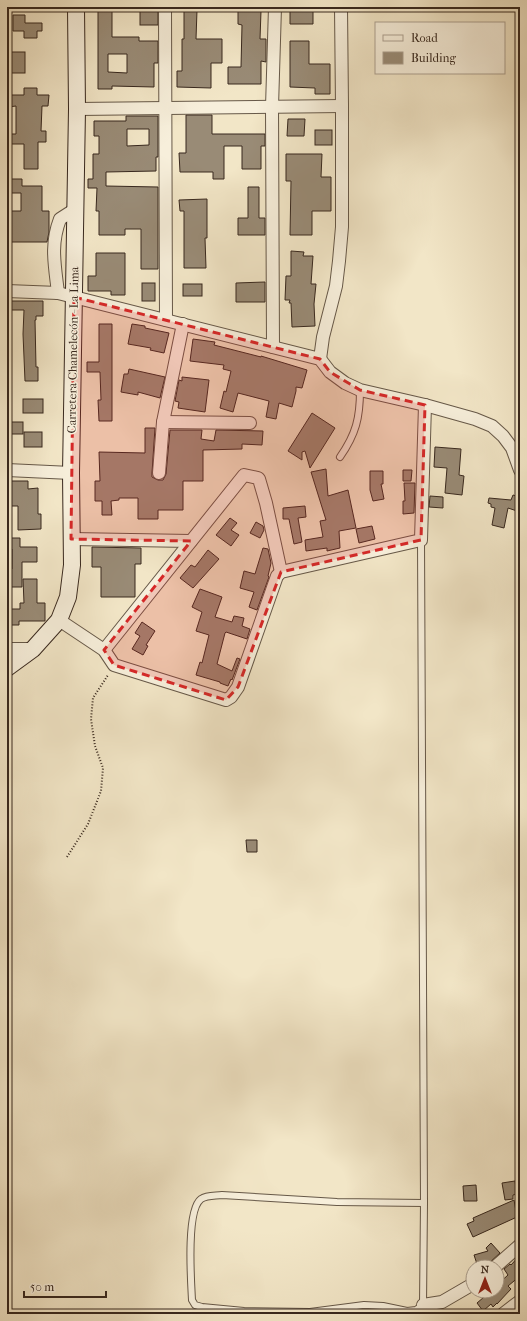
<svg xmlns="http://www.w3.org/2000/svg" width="527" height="1321" font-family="'IM FELL French Canon',serif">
	<rect width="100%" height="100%" fill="#f2e6c7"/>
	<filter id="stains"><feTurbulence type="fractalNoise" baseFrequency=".005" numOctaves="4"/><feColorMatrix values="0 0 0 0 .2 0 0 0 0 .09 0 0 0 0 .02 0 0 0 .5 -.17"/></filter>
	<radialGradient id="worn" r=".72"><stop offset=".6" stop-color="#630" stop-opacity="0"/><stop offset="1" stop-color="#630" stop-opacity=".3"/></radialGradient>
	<g fill="#998b76" stroke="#38281e" fill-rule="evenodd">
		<path d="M 290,8 L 313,9 L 313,24 L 290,24 Z"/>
		<path d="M 98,10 L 112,10 L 112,37 L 139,37 L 139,41 L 158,41 L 158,63 L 154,63 L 154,87 L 112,86 L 112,89 L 98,89 ZM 108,54 L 127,54 L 127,73 L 108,72 Z"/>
		<rect x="140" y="10" width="18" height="15"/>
		<path d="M 184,10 L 197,10 L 196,39 L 222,39 L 222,63 L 211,63 L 211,88 L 177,87 L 177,71 L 182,71 L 182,39 L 184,39 Z"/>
		<path d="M 238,10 L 261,11 L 260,39 L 266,39 L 266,62 L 261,61 L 261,84 L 228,84 L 228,67 L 241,67 L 242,25 L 238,24 Z"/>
		<path d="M 13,15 L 25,15 L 25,23 L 42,23 L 42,31 L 37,31 L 37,38 L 24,38 L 24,31 L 13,31 Z"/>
		<path d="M 290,41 L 309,41 L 309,64 L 330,64 L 330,94 L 315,94 L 315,88 L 290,87 Z"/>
		<rect x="11" y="52" width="14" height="21"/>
		<path d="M 24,88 L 37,88 L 37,95 L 49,95 L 48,106 L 42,106 L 41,131 L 46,131 L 46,142 L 38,142 L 38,169 L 24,169 L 24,144 L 8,144 L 8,134 L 16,134 L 16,106 L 8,107 L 8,95 L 24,95 Z"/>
		<path d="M 186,115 L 212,115 L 212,134 L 265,134 L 265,146 L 261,146 L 261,169 L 242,169 L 242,146 L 224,146 L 224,179 L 213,179 L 213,172 L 180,172 L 179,153 L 186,153 Z"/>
		<path d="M 126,116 L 158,116 L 158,157 L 156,157 L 156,171 L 106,172 L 106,186 L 158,187 L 158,269 L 141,269 L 141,229 L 125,229 L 125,235 L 99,235 L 99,211 L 96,211 L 97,188 L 88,188 L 88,179 L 93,179 L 93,154 L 99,154 L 99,136 L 94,136 L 94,121 L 126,121 ZM 127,129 L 149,129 L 149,145 L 127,146 Z"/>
		<path d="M 288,119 L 305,119 L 304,136 L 287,136 Z"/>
		<rect x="315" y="130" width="17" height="15"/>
		<path d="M 286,154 L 322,154 L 321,177 L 331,177 L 331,211 L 312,211 L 312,235 L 290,235 L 291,181 L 286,181 Z"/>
		<path d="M 7,179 L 22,179 L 22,186 L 42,186 L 42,211 L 49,211 L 49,232 L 47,242 L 11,242 L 11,211 L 21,211 L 21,193 L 7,193 Z"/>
		<path d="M 248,187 L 259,187 L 259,218 L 265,218 L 265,235 L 238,235 L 238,218 L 248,218 Z"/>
		<path d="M 207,199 L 207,238 L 205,238 L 206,268 L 184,268 L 184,211 L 180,211 L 179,200 Z"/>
		<path d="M 291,251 L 304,252 L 303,256 L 313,256 L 311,284 L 316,284 L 314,304 L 315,326 L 292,327 L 291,303 L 289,303 L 290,300 L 285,300 L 286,276 L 291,276 Z"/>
		<path d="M 96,253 L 125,253 L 125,295 L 111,295 L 111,291 L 88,291 L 88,276 L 96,276 Z"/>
		<path d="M 265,282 L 265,302 L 236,302 L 236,283 Z"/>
		<rect x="142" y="283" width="13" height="18"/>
		<rect x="183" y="284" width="19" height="12"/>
		<path d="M 9,301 L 43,301 L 43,316 L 36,316 L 36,320 L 35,320 L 36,367 L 38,367 L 38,381 L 25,381 L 23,334 L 24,310 L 9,310 Z"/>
		<path d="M 99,324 L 112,324 L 112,421 L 99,421 L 98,400 L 101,400 L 100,372 L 87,372 L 87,362 L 99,362 Z"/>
		<path d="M 132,324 L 145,326 L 145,328 L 169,333 L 164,353 L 150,350 L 151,348 L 128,344 Z"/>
		<path d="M 193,339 L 215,342 L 214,345 L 261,357 L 261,356 L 307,370 L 302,388 L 296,387 L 296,391 L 292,407 L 279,403 L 276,419 L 266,417 L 269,401 L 238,393 L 233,412 L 220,408 L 224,391 L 226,392 L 231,371 L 223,369 L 224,365 L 190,361 Z"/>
		<path d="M 129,369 L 165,377 L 160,398 L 138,392 L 138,395 L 121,392 L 124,374 L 128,374 Z"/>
		<path d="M 182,377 L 209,380 L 205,412 L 178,408 L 179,402 L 175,401 L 179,380 L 182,381 Z"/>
		<rect x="23" y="399" width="20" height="14"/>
		<path d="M 312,413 L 335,428 L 310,468 L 305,451 L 302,452 L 302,460 L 288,451 Z"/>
		<rect x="10" y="422" width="13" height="12"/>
		<path d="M 145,428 L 155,428 L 152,473 L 152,477 L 158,480 L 163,480 L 166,474 L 170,430 L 202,430 L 201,439 L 214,441 L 216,430 L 263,431 L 262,445 L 242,444 L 242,449 L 203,450 L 203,481 L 183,481 L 183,510 L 158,510 L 158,519 L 138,519 L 138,498 L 119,498 L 119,500 L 111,501 L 112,515 L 102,515 L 102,501 L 95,501 L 95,481 L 100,481 L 99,452 L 145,453 Z"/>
		<rect x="24" y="432" width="18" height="15"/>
		<path d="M 435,447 L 461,449 L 459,475 L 464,476 L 462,495 L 445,493 L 447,468 L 434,467 Z"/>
		<path d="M 326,469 L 328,496 L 348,490 L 356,528 L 339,531 L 340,548 L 327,551 L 327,548 L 306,551 L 305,540 L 323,537 L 320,521 L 326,520 L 311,472 Z"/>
		<path d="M 403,470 L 412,470 L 411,481 L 403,481 Z"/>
		<path d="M 370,471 L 383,471 L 383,484 L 381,484 L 384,499 L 373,501 L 370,490 Z"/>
		<path d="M 11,481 L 28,481 L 28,489 L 38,488 L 38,514 L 41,514 L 41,529 L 18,530 L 18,506 L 11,506 Z"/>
		<path d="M 404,483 L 415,483 L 414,513 L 403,514 L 403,501 L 405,501 Z"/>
		<path d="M 513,495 L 520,497 L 520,512 L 508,508 L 504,528 L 492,525 L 495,508 L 491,507 L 491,504 L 488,503 L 489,498 L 511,500 Z"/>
		<path d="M 430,496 L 443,497 L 443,508 L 429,507 Z"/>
		<path d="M 305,506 L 306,517 L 298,518 L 302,542 L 294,544 L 289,519 L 283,519 L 283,508 Z"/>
		<path d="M 230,518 L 237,523 L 231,530 L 239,535 L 231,546 L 216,535 Z"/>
		<path d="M 256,522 L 263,526 L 264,530 L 260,538 L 250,533 Z"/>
		<path d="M 372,526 L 375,539 L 359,543 L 356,529 Z"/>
		<path d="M 7,538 L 20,538 L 20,547 L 37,547 L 37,562 L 22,562 L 22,587 L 7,587 L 7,569 L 12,569 L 12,549 L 7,549 Z"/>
		<path d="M 92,547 L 141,548 L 141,564 L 135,564 L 135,597 L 101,597 L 101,567 L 92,567 Z"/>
		<path d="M 263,548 L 268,549 L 271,563 L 268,576 L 269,577 L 257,610 L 249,607 L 254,592 L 240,588 L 244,571 L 255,574 Z"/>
		<path d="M 208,550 L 219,559 L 193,588 L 180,578 L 191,565 L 195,567 Z"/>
		<path d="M 23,579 L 37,579 L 37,603 L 45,603 L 45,621 L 19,621 L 19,625 L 7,625 L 7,609 L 20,609 L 20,603 L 24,603 Z"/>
		<path d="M 200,589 L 222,597 L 215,617 L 232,622 L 234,616 L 244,618 L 242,626 L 250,629 L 247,639 L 226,632 L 225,633 L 217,664 L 232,671 L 237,658 L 240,659 L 232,680 L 231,679 L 228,686 L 220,683 L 220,682 L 196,675 L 200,662 L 202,663 L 209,635 L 196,631 L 202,612 L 192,607 Z"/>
		<path d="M 142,622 L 155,631 L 146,645 L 148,646 L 143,655 L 132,649 L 140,636 L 135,633 Z"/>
		<path d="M 246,840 L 257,840 L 257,852 L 247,852 Z"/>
		<path d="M 515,1181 L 517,1194 L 513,1195 L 513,1199 L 505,1200 L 502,1183 Z"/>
		<path d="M 476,1185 L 477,1201 L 464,1201 L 463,1186 Z"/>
		<path d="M 514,1200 L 517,1217 L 473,1237 L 467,1224 L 474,1221 L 473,1218 Z"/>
		<path d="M 491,1243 L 500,1253 L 488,1264 L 478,1267 L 474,1255 L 488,1251 L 486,1248 Z"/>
		<path d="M 520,1255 L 520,1276 L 508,1286 L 511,1289 L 497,1304 L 497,1303 L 493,1307 L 491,1304 L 483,1311 L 477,1303 L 484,1297 L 479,1291 L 497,1291 L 497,1285 L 508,1275 L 504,1269 L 510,1264 L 511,1265 Z"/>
	</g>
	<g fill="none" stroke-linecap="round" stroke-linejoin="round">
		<defs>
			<g id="lane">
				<path d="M 340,457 C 356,434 360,418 360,390"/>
				<path d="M 421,540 L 424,1203 L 423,1305 L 416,1310 L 407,1311 L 383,1306 L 364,1305 L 310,1312 L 244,1311 L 202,1307 L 195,1305 L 192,1300 C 191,1281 186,1210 201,1199 C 207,1195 215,1196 222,1195 L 337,1202 L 424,1203"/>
			</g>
			<g id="street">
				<path d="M 165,7 L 166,320"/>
				<path d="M 77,109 L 342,106"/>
				<path d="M 7,291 L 58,293 L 320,359 L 330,372 L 345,383 L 360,390 L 425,405 L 475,419 L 492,426 L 503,436 L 512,448 L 520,470"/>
				<path d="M 58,293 C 55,266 50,245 60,219 L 74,210"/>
				<path d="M 273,347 L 272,107 L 275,7"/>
				<path d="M 320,359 L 323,337 L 336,286 L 339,261 L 342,227 L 342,106 L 341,7"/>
				<path d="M 163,422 L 250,423"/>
				<path d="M 7,470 L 71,473"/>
				<path d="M 159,473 L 163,422 L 183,324"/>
				<path d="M 71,539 L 191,541"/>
				<path d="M 59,620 L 104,650 L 114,665 L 226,700 L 231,697 L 238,687 L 277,576 L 281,572 L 421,540 L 425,405"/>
				<path d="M 7,649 L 33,649"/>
				<path d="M 104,650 L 244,475 L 258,478 L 259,479 L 266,503 L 281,572"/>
				<path d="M 495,1267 L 520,1245"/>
				<path d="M 423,1305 L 442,1302 L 473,1284"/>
				<path d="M 503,1314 L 520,1301"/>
			</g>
			<path id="secondary" d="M 7,668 L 33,649 L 59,620 L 68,597 L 72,565 L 71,473 L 77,109 L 76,7"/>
		</defs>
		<use href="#lane" stroke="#665848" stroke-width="8"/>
		<use href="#street" stroke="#665848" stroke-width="14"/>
		<use href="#secondary" stroke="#38281e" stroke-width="18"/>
		<path stroke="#38281e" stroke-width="2" stroke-dasharray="1 2" stroke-linecap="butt" d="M 67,857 L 88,824 L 101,791 L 103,768 L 95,746 L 91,719 L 93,698 L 108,675"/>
		<use href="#lane" stroke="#f7efdb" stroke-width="6"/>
		<use href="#street" stroke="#f7efdb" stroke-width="12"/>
		<use href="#secondary" stroke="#f7efdb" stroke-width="16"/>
	</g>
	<path fill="#d62828" fill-opacity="0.2" stroke="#d62828" stroke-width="3" stroke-dasharray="8 5" stroke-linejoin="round" d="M 74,297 L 320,359 L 330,372 L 360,390 L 425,405 L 421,540 L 281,572 L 238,687 L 226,700 L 114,665 L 104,650 L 191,541 L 71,539 Z"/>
	<g text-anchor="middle" stroke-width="3" stroke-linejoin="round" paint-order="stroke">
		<g font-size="12" fill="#38281e" stroke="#f7efdb">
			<text transform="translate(73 350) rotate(-89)" y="4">Carretera Chamelecón - La Lima</text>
		</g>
	</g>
	<rect width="527" height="1321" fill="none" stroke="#f2e6c7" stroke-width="24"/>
	<rect x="8" y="8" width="511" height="1305" fill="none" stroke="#38281e" stroke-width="2"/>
	<rect x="12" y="12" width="503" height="1297" fill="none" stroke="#38281e"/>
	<rect x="375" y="22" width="130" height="52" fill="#f7efdb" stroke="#ab9f8f"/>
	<rect x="383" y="35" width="20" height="6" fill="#f7efdb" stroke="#ab9f8f"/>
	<text x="411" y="42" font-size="12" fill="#38281e">Road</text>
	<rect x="383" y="52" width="20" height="12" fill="#998b76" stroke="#ab9f8f"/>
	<text x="411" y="62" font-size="12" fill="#38281e">Building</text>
	<g transform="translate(485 1279)"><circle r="19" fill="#f7efdb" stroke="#ab9f8f"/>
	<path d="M0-3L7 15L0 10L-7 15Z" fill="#8f2418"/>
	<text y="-6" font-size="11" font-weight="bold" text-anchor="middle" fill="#38281e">N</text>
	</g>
	<path d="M24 1291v6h82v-6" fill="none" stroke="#38281e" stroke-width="2"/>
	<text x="30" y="1291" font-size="12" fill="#38281e" stroke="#f7efdb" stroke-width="3" paint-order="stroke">50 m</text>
	<rect width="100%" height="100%" filter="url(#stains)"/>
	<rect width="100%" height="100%" fill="url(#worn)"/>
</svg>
